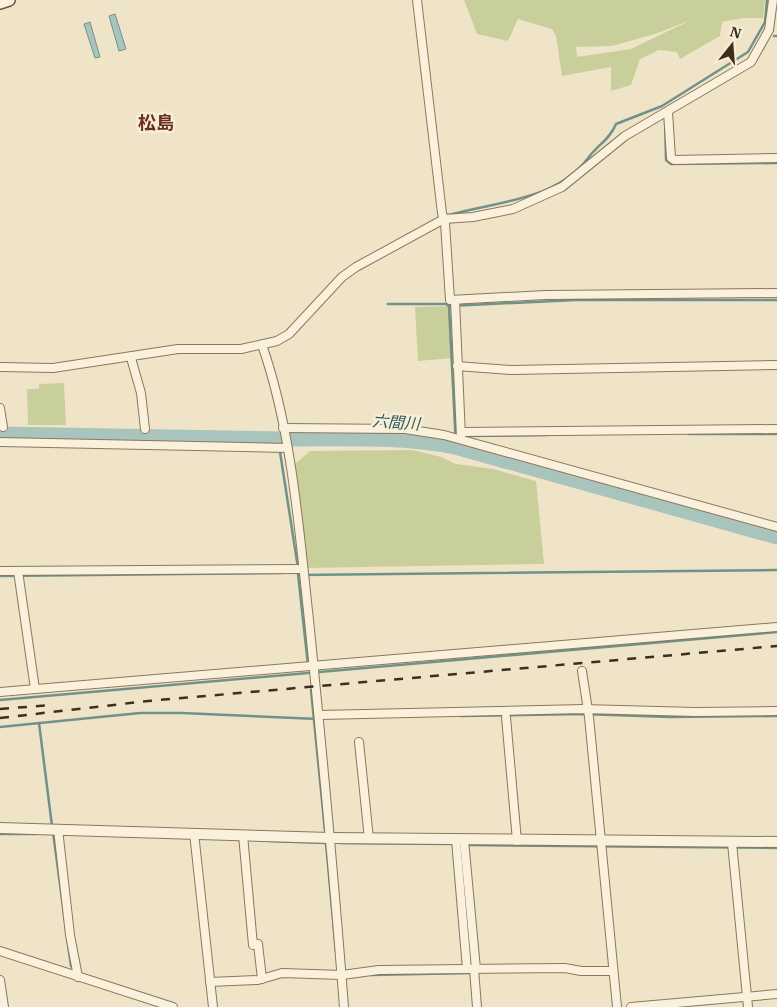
<svg xmlns="http://www.w3.org/2000/svg" width="777" height="1007" font-family="'IBM Plex Serif','Noto Sans JP',serif">
	<rect width="100%" height="100%" fill="#f0e4c8"/>
	<g fill="#c9cf9b" fill-rule="evenodd">
		<path d="M 464,0 L 765,0 L 763,18 L 743,18 L 722,22 L 720,36 L 680,59 L 677,52 L 659,50 L 640,59 L 631,85 L 611,91 L 611,67 L 562,76 L 556,36 L 552,29 L 518,19 L 508,41 L 477,34 ZM 691,20 L 631,49 L 577,57 L 576,47 L 612,46 L 655,34 Z"/>
		<path d="M 449,306 L 453,358 L 418,361 L 415,307 Z"/>
		<path d="M 64,383 L 66,425 L 28,425 L 27,389 L 39,389 L 39,384 Z"/>
		<path d="M 413,450 L 441,457 L 456,464 L 493,469 L 536,481 L 544,564 L 307,568 L 294,465 L 310,451 Z"/>
	</g>
	<g fill="#a9c4bc" stroke="#6f938a">
		<path d="M 115,14 L 126,49 L 119,51 L 109,16 Z"/>
		<path d="M 90,22 L 100,57 L 95,58 L 84,24 Z"/>
	</g>
	<g fill="none" stroke-linecap="round" stroke-linejoin="round">
		<g stroke="#6f938a" stroke-width="2.5">
			<path d="M 774,36 L 777,36"/>
			<path d="M 665,116 L 666,160 L 671,164 L 777,163"/>
			<path d="M 449,215 C 498,201 556,201 589,157 C 598,145 610,139 616,124 L 662,106 L 748,52 L 765,22 L 767,0"/>
			<path d="M 388,304 L 446,304 L 449,306 L 456,447"/>
			<path d="M 449,306 L 576,300 L 777,300"/>
			<path d="M 689,434 L 777,434"/>
			<path d="M 464,436 L 546,435"/>
			<path d="M 278,439 L 298,568"/>
			<path d="M 298,574 L 308,665"/>
			<path d="M 299,575 L 777,570"/>
			<path d="M 0,576 L 282,573"/>
			<path d="M 311,690 L 325,831"/>
			<path d="M 0,700 L 777,632"/>
			<path d="M 461,716 L 583,714 L 669,717 L 777,716"/>
			<path d="M 39,723 L 52,826"/>
			<path d="M 0,727 L 140,713 L 182,713 L 318,719"/>
			<path d="M 53,832 L 71,966"/>
			<path d="M 0,834 L 36,834"/>
			<path d="M 269,841 L 327,843"/>
			<path d="M 326,843 L 336,952"/>
			<path d="M 341,843 L 456,844"/>
			<path d="M 466,845 L 777,848"/>
			<path d="M 465,896 L 472,967"/>
			<path d="M 371,975 L 472,973"/>
		</g>
		<path stroke="#a9c4bc" stroke-width="15" d="M 0,434 C 95,435 190,438 285,439 C 342,439 398,436 455,447 L 777,537"/>
		<defs>
			<g id="minor">
				<path d="M 417,0 L 442,213 L 445,223 L 450,300 L 545,295 L 777,293"/>
				<path d="M 668,112 L 671,158 L 674,160 L 777,158"/>
				<path d="M 455,300 L 461,437"/>
				<path d="M 262,345 C 292,430 299,530 309,620 C 322,749 334,878 344,1007"/>
				<path d="M 131,358 L 141,393 L 145,429"/>
				<path d="M 457,366 L 511,370 L 777,365"/>
				<path d="M 0,367 L 53,368 L 178,349 L 241,349 L 277,341 L 289,334 L 342,277 L 356,267 L 444,219 L 473,217 L 513,209 L 562,187 L 625,136 L 751,62 L 769,30 L 773,0"/>
				<path d="M 0,408 L 3,427"/>
				<path d="M 283,428 L 405,429 L 444,435 L 777,527"/>
				<path d="M 462,432 L 777,429"/>
				<path d="M 0,442 L 287,448"/>
				<path d="M 0,571 L 303,569"/>
				<path d="M 18,571 L 35,689"/>
				<path d="M 582,671 L 589,717 L 617,1007"/>
				<path d="M 0,692 L 777,627"/>
				<path d="M 319,715 L 583,709 L 695,712 L 777,711"/>
				<path d="M 506,717 L 517,841"/>
				<path d="M 359,742 L 369,839"/>
				<path d="M 58,829 L 70,935 L 78,977"/>
				<path d="M 194,833 L 213,1007"/>
				<path d="M 243,835 L 253,945 L 258,944 L 262,979"/>
				<path d="M 456,840 L 467,969"/>
				<path d="M 464,840 L 476,969"/>
				<path d="M 732,843 L 748,1007"/>
				<path d="M 0,951 L 173,1007"/>
				<path d="M 474,969 L 477,1007"/>
				<path d="M 0,980 L 4,1007"/>
				<path d="M 210,982 L 258,980 L 282,973 L 342,975 L 379,970 L 565,968 L 581,971 L 613,971"/>
				<path d="M 631,1007 L 777,994"/>
			</g>
			<path id="tertiary" d="M 0,828 L 330,838 L 777,842"/>
			<path id="secondary" d="M 0,3 L 9,0"/>
		</defs>
		<use href="#minor" stroke="#8d765c" stroke-width="10"/>
		<use href="#tertiary" stroke="#8d765c" stroke-width="12"/>
		<use href="#secondary" stroke="#6f573f" stroke-width="14"/>
		<use href="#minor" stroke="#faf1dc" stroke-width="8"/>
		<use href="#tertiary" stroke="#faf1dc" stroke-width="10"/>
		<use href="#secondary" stroke="#faf1dc" stroke-width="11"/>
		<g stroke="#3d2e20" stroke-width="2.5" stroke-dasharray="9 9" stroke-linecap="butt">
			<path d="M 0,709 L 52,705"/>
			<path d="M 0,718 L 148,701 L 777,646"/>
		</g>
	</g>
	<g text-anchor="middle" stroke-width="5" stroke-linejoin="round" paint-order="stroke">
		<g font-size="16" font-style="italic" fill="#2f5d5a" stroke="#f7eed8">
			<text transform="translate(396 422) rotate(4)" y="6">六間川</text>
		</g>
		<g font-size="18" font-weight="bold" fill="#6b2e1e" stroke="#f7eed8">
			<text x="156" y="129">松島</text>
		</g>
	</g>
	<g transform="translate(732 45) rotate(17)" stroke="#f7eed8" stroke-width="4" paint-order="stroke">
	<path d="M0-4L9 19L0 12L-9 19Z" fill="#3d2e20"/>
	<text y="-8" font-size="14" font-weight="bold" text-anchor="middle" fill="#3d2e20">N</text>
	</g>
</svg>
